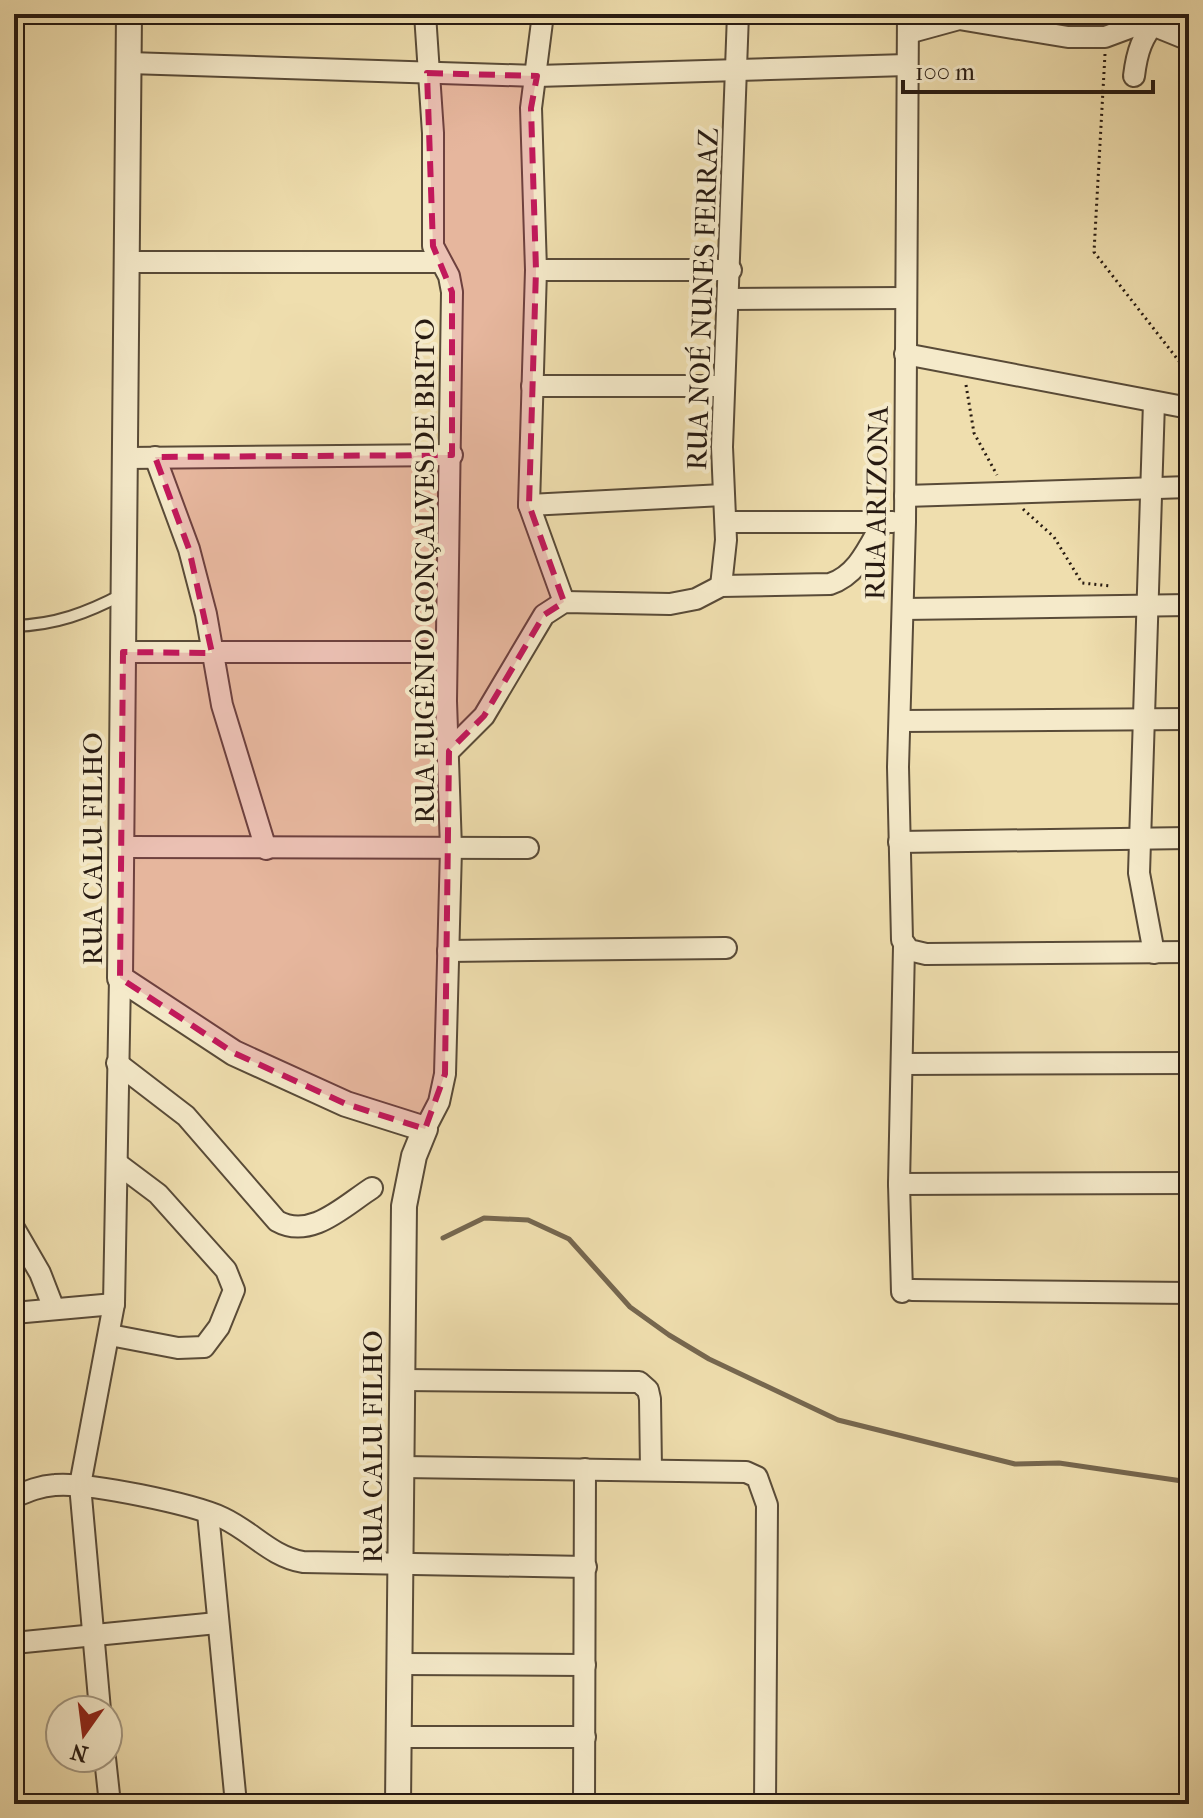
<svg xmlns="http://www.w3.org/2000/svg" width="1203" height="1818" font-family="'IM FELL French Canon',serif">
	<rect width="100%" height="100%" fill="#efdeae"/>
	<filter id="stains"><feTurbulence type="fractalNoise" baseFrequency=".0025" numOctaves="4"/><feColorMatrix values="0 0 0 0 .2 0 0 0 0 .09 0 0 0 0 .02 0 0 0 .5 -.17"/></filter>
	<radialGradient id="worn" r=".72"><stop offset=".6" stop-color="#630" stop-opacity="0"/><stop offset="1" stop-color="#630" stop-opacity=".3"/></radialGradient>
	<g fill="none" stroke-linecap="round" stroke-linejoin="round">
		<path stroke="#76674f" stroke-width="5" d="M 443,1238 L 484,1218 L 528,1220 L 569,1239 L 630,1307 L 669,1335 L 709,1359 L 838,1420 L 1015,1464 L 1059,1463 L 1189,1482"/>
		<defs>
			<path id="service" d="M 14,626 C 55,625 87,613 123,594"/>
			<g id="minor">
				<path d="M 543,14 L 531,108 L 536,270 L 529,505 L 564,602"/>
				<path d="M 908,14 L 905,522 L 898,767 L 902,940 L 909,950 L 926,954 L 1189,952"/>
				<path d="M 908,33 L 959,19 L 1068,37 L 1105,37 L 1140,24 L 1152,25 L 1189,40"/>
				<path d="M 129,63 L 537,76 L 907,65"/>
				<path d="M 1134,76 C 1137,51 1142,37 1158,18"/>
				<path d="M 125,262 L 439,262"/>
				<path d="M 536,270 L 731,270"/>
				<path d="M 729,299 L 905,298"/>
				<path d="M 905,354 L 1189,408"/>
				<path d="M 532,386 L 724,386"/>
				<path d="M 1154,402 L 1139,873 L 1154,953"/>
				<path d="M 155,457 L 189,549 L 206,614 L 222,705 L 266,849"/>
				<path d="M 127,458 L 452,455"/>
				<path d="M 905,496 L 1189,487"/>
				<path d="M 529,505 L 723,495"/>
				<path d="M 726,522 L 893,522"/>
				<path d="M 721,586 L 726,540 L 722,447 L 738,14"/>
				<path d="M 903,609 L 1189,605"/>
				<path d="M 123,652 L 446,652"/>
				<path d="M 901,721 L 1189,719"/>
				<path d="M 449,751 L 484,716 L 544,615 L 564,602 L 670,604 L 696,599 L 721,586 L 830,584 C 858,575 869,546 883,522"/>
				<path d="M 899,842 L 1189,838"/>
				<path d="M 123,847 L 528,848"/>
				<path d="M 448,951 L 726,948"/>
				<path d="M 117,1063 L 186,1116 L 277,1221 C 311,1240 344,1206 372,1188"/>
				<path d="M 903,1064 L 1189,1063"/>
				<path d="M 425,1129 L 439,1102 L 445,1074 L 451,849 L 446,701 L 452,292 L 449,276 L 433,246 L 433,133 L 425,14"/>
				<path d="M 899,1184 L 1189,1183"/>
				<path d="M 14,1228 L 40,1273 L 54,1309"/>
				<path d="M 912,1290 L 1189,1293"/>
				<path d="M 902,1292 L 899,1184 L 904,947"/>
				<path d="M 14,1313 L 114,1304"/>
				<path d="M 110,1335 L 178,1348 L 204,1347 L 219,1327 L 234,1290 L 226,1270 L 158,1194 L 118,1164"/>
				<path d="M 402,1380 L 639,1382 L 648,1390 L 650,1399 L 651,1470"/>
				<path d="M 402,1467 L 746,1472 L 757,1477 L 767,1505 L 765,1804"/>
				<path d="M 14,1497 C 28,1491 40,1486 55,1485 C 88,1482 193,1504 223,1518 C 253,1532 270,1556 303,1562 L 586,1567"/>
				<path d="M 208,1513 L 236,1804"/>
				<path d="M 14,1643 L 217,1623"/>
				<path d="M 400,1664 L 585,1665"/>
				<path d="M 100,1710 L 80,1485 L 114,1304 L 120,978"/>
				<path d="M 399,1737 L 585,1737"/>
				<path d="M 105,1758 L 110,1804"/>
				<path d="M 584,1804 L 585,1469"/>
			</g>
			<path id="tertiary" d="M 129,14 L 120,978 L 234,1053 L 346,1104 L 425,1129 L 414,1156 L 404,1206 L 398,1804"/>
		</defs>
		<use href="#service" stroke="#594b38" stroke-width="14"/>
		<use href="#minor" stroke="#594b38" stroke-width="24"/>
		<use href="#tertiary" stroke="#594b38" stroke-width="28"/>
		<g stroke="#271a11" stroke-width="3" stroke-dasharray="2 4" stroke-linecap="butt">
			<path d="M 1105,54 L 1094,252 L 1189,374"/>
			<path d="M 966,385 L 974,433 L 997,475"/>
			<path d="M 1023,509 L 1054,537 L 1082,583 L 1111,586"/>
		</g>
		<use href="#service" stroke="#f5eaca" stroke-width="10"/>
		<use href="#minor" stroke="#f5eaca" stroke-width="20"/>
		<use href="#tertiary" stroke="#f5eaca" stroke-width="24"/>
	</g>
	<path fill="#c2185b" fill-opacity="0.2" stroke="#c2185b" stroke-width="6" stroke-dasharray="16 10" stroke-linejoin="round" d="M 427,73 L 537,76 L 531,108 L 536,270 L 529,505 L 564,602 L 544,615 L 484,716 L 449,751 L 445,1074 L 425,1129 L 346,1104 L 234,1053 L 120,978 L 123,652 L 212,653 L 189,549 L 155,457 L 452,455 L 452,292 L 433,246 Z"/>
	<g text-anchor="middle" stroke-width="8" stroke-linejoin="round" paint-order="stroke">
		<g font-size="28" fill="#271a11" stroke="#f5eaca">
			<text transform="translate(702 299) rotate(-88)" y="10">RUA NOÉ NUNES FERRAZ</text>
			<text transform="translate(876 503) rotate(-89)" y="10">RUA ARIZONA</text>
			<text transform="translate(424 571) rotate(-90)" y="10">RUA EUGÊNIO GONÇALVES DE BRITO</text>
			<text transform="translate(92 849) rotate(-90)" y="10">RUA CALU FILHO</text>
			<text transform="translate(372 1447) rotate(-90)" y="10">RUA CALU FILHO</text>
		</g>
	</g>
	<rect width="1203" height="1818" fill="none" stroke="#efdeae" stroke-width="48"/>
	<rect x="16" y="16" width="1171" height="1786" fill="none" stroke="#271a11" stroke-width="4"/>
	<rect x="24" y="24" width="1155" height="1770" fill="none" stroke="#271a11" stroke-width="2"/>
	<g transform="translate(84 1734) rotate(194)"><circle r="38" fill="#f5eaca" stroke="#a39780" stroke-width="2"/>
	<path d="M0-6L14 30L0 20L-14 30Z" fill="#8f2418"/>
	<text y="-12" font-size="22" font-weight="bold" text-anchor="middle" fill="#271a11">N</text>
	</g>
	<path d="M903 80v12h250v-12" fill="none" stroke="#271a11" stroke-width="4"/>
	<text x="915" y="80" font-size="24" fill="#271a11" stroke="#f5eaca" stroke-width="6" paint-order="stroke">100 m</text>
	<rect width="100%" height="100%" filter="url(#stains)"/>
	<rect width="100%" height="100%" fill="url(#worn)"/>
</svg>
